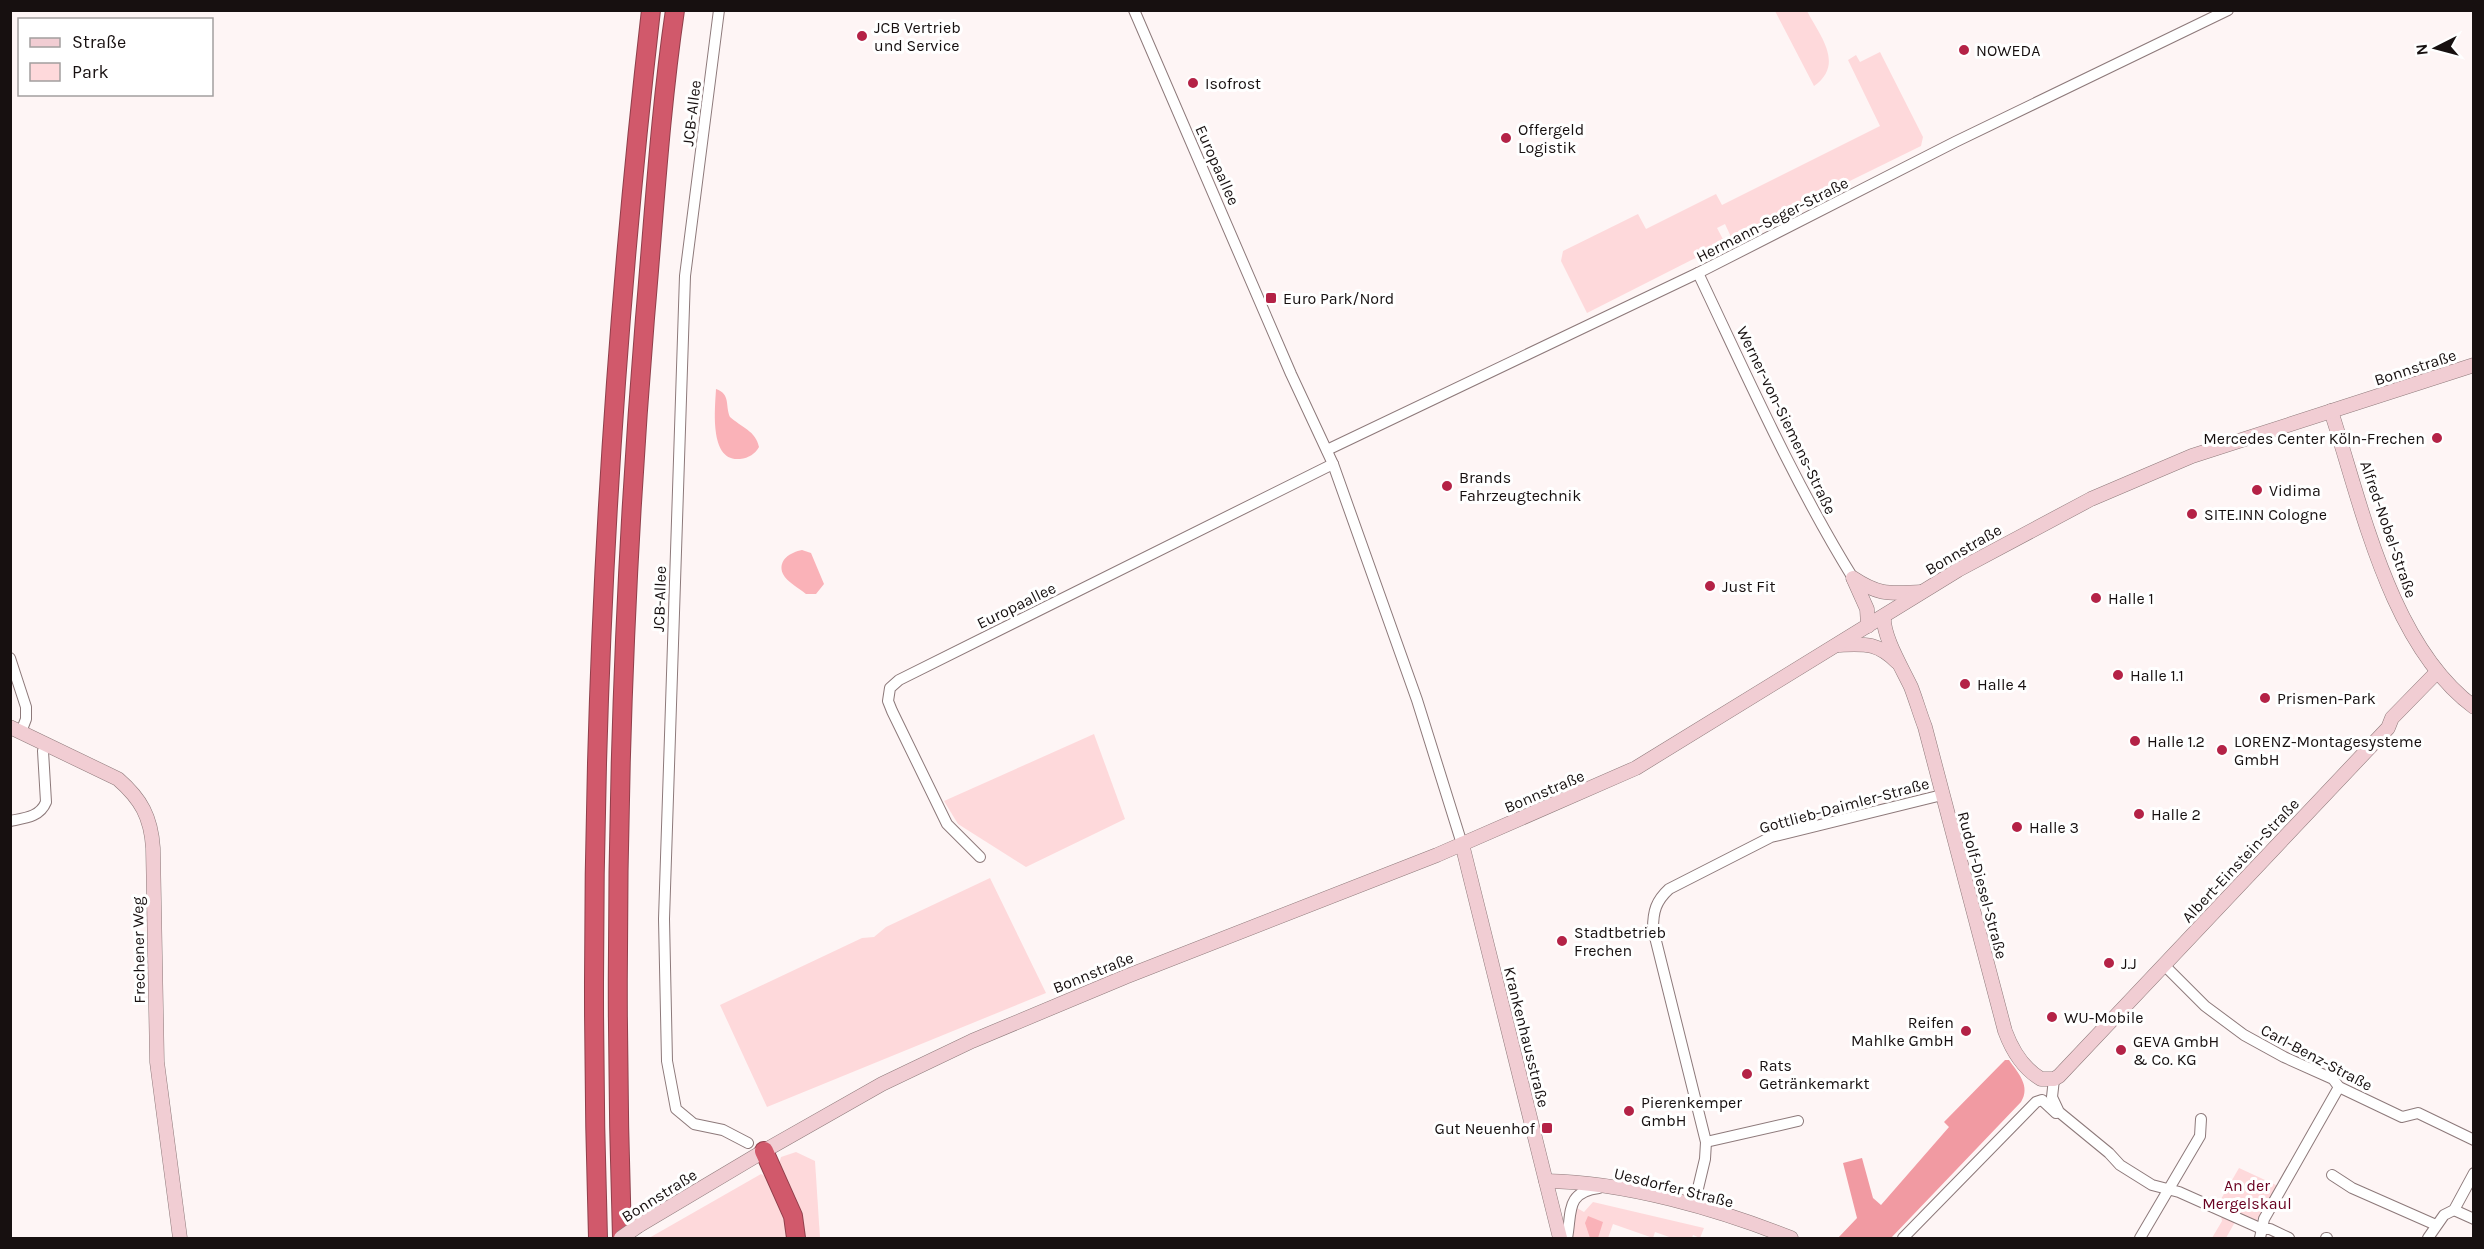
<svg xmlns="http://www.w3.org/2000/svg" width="2484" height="1249" font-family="Karla,sans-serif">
	<rect width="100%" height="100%" fill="#fef5f5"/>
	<g fill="#fed9db">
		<path d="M 1775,11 L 1807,11 C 1820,36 1845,64 1814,86 Z"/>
		<path d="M 1880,52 L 1923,137 L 1921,146 L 1732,239 L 1725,224 L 1717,228 L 1725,243 L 1587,313 L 1561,261 L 1563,251 L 1638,214 L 1646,229 L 1716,194 L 1722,205 L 1880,126 L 1848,60 L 1856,55 L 1860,62 Z"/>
		<path d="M 1094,734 L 1125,819 L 1026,867 L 958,824 L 944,801 Z"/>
		<path d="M 990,878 L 1046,993 L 767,1107 L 720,1005 L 862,938 L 874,937 L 886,927 Z"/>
		<path d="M 796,1152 L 815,1161 L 820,1238 L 803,1238 L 779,1164 L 781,1157 Z"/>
		<path d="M 2239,1168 L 2278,1186 L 2257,1220 L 2249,1221 L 2217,1206 Z"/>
		<path d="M 761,1174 L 769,1178 L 783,1210 L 789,1238 L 649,1238 Z"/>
		<path d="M 1593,1202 L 1704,1228 L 1700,1238 L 1693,1235 L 1692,1238 L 1672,1238 L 1655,1232 L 1653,1238 L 1613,1224 L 1608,1238 L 1572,1238 L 1575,1207 L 1584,1212 Z"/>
		<path d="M 2221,1216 L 2235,1222 L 2226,1238 L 2212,1238 L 2222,1221 Z"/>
	</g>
	<path fill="#f19aa2" d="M 2005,1060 L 2009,1060 C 2018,1073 2031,1086 2021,1102 L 1891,1238 L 1838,1238 L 1857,1218 L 1843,1163 L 1862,1158 L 1873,1198 L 1881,1205 L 1949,1127 L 1944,1122 Z"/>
	<g fill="#fab2b8">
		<path d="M 716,389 C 731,394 725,406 730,417 C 741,427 756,431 759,447 C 755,454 749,458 740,459 C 709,462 715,409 716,389 Z"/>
		<path d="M 802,550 L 811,553 L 824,584 L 816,594 L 806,594 C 799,588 787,582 783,574 C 777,560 791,552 802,550 Z"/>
		<path d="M 1588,1216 L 1603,1222 L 1598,1238 L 1590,1238 L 1585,1223 Z"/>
	</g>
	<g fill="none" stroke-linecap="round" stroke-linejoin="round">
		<defs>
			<g id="street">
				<path d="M 719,10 L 685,276 L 664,919 L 667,1061 L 676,1109 L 694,1124 L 723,1130 L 748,1143"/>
				<path d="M 1134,10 L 1291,374 L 1333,464 L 1417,700 L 1462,844"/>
				<path d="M 1698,273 C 1747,376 1793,481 1853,578"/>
				<path d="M 1327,450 L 1698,273 L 1955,142 L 2228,10"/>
				<path d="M 10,658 L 26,707 L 26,719 L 21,732"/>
				<path d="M 10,821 C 25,818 40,817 46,802 L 43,751 L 46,745"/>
				<path d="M 980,857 L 947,824 L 892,711 L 888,701 L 890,688 L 899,680 L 1333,464"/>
				<path d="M 2164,965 L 2205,1006 L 2244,1035 L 2284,1057 L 2333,1079 L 2339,1087 L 2402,1117 L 2418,1113 L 2474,1140"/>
				<path d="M 2054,1079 L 2052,1097 L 2059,1112 L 2109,1153 L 2120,1165 L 2152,1185 L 2179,1192 L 2262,1229 L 2270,1229 L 2289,1238"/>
				<path d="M 1706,1142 L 1798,1121"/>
				<path d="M 2332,1175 L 2352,1188 L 2436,1225"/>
				<path d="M 1694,1205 L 1705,1159 L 1706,1142 L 1653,929 C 1653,911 1656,901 1669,889 L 1771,837 L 1942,795"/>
				<path d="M 2454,1210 L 2474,1219"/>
				<path d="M 1567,1238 C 1572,1213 1565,1192 1599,1188"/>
				<path d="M 1903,1238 L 2036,1102 L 2042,1100 L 2056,1113"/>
				<path d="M 2140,1238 L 2200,1136 L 2201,1119"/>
				<path d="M 2260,1238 L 2264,1219 L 2339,1087"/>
				<path d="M 2326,1238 L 2327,1238"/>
				<path d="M 2428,1238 L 2444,1215 L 2454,1210 L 2474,1173"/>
			</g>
			<g id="secondary">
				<path d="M 2331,411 C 2362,506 2390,645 2474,707"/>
				<path d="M 1853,578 C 1880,596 1890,593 1921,592"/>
				<path d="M 1854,580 L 1867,609 L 1868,626"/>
				<path d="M 1884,616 C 1882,635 1902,668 1911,687 C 1916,700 1920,714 1925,727 L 2005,1031 C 2012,1050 2024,1069 2041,1079 L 2054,1079 L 2059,1076 L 2388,728 L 2392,718 L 2436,673"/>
				<path d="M 1838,645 C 1865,644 1877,642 1897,662"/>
				<path d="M 10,727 L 118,779 C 141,799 151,817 153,848 L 157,1062 L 180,1238"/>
				<path d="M 1462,844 L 1560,1238"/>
				<path d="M 1546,1181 C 1625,1182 1718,1209 1791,1238"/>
				<path d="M 638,1226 L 764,1151 L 882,1084 L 972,1041 L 1125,977 L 1437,855 L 1636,768 L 1958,570 L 2091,499 L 2192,456 L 2474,365"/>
			</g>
			<g id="highway">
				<path d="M 764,1151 L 793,1216 L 796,1238"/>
				<path d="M 598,1238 C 585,829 604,418 651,10"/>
				<path d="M 622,1238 C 612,932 620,624 645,318 C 654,216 660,112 675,10"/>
			</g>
		</defs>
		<use href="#street" stroke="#8d797a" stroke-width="12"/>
		<use href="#secondary" stroke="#8d797a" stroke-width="15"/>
		<use href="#highway" stroke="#903f4b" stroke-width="20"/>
		<use href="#street" stroke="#fff" stroke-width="10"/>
		<use href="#secondary" stroke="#f1cdd3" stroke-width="14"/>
		<use href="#highway" stroke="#d1596b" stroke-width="18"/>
		<defs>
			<path id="secondary-bridge" d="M 621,1238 L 638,1226"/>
		</defs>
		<use href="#secondary-bridge" stroke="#8d797a" stroke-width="15" stroke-linecap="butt"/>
		<use href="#secondary-bridge" stroke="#f1cdd3" stroke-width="14"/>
	</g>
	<g fill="#b42246" stroke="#fff" stroke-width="2">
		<circle cx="862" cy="36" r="6"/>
		<circle cx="1964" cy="50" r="6"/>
		<circle cx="1193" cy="83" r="6"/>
		<circle cx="1506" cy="138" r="6"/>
		<rect x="1265" y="292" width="12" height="12" rx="3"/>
		<circle cx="2437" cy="438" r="6"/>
		<circle cx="1447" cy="486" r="6"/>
		<circle cx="2257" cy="490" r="6"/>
		<circle cx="2192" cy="514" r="6"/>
		<circle cx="1710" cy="586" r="6"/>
		<circle cx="2096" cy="598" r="6"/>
		<circle cx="2118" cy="675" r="6"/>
		<circle cx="1965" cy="684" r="6"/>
		<circle cx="2265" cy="698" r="6"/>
		<circle cx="2135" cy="741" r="6"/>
		<circle cx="2222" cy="750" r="6"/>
		<circle cx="2139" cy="814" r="6"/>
		<circle cx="2017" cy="827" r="6"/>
		<circle cx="1562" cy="941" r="6"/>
		<circle cx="2109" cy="963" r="6"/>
		<circle cx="2052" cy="1017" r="6"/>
		<circle cx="1966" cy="1031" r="6"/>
		<circle cx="2121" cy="1050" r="6"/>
		<circle cx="1747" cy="1074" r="6"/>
		<circle cx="1629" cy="1111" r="6"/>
		<rect x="1541" y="1122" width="12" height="12" rx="3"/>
	</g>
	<g text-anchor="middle" stroke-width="6" stroke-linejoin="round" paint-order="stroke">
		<g font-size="16" fill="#171010" stroke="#fff" text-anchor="start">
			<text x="874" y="33">JCB Vertrieb<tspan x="874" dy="18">und Service</tspan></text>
			<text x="1976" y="56">NOWEDA</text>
			<text x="1205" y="89">Isofrost</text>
			<text x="1518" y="135">Offergeld<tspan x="1518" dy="18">Logistik</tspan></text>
			<text x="1283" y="304">Euro Park/Nord</text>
			<text x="2425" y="444" text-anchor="end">Mercedes Center Köln-Frechen</text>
			<text x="1459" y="483">Brands<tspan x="1459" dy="18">Fahrzeugtechnik</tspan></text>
			<text x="2269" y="496">Vidima</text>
			<text x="2204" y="520">SITE.INN Cologne</text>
			<text x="1722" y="592">Just Fit</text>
			<text x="2108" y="604">Halle 1</text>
			<text x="2130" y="681">Halle 1.1</text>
			<text x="1977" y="690">Halle 4</text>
			<text x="2277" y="704">Prismen-Park</text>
			<text x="2147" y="747">Halle 1.2</text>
			<text x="2234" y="747">LORENZ-Montagesysteme<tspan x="2234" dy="18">GmbH</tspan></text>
			<text x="2151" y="820">Halle 2</text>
			<text x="2029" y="833">Halle 3</text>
			<text x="1574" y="938">Stadtbetrieb<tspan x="1574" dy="18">Frechen</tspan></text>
			<text x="2121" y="969">J.J</text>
			<text x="2064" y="1023">WU-Mobile</text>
			<text x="1954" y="1028" text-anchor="end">Reifen<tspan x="1954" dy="18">Mahlke GmbH</tspan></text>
			<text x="2133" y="1047">GEVA GmbH<tspan x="2133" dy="18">&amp; Co. KG</tspan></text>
			<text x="1759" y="1071">Rats<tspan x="1759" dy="18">Getränkemarkt</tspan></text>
			<text x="1641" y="1108">Pierenkemper<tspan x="1641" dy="18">GmbH</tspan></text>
			<text x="1535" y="1134" text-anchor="end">Gut Neuenhof</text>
		</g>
		<g font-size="16" fill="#171010" stroke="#fff">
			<text transform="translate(691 113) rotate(-83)" y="6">JCB-Allee</text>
			<text transform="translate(1218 165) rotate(66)" y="6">Europaallee</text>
			<text transform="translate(1772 219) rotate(-27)" y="6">Hermann-Seger-Straße</text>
			<text transform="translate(2415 367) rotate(-18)" y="6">Bonnstraße</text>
			<text transform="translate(1787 420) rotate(64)" y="6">Werner-von-Siemens-Straße</text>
			<text transform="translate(2389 529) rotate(71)" y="6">Alfred-Nobel-Straße</text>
			<text transform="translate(1963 549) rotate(-30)" y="6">Bonnstraße</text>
			<text transform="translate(659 599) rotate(-88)" y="6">JCB-Allee</text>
			<text transform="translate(1016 605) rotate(-26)" y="6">Europaallee</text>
			<text transform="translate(1544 791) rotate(-23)" y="6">Bonnstraße</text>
			<text transform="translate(1844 805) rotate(-15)" y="6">Gottlieb-Daimler-Straße</text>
			<text transform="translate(2240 860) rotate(-47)" y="6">Albert-Einstein-Straße</text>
			<text transform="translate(1983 885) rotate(75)" y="6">Rudolf-Diesel-Straße</text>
			<text transform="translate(138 950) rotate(-91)" y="6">Frechener Weg</text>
			<text transform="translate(1093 972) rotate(-22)" y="6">Bonnstraße</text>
			<text transform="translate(1527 1037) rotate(76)" y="6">Krankenhausstraße</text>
			<text transform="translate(2317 1057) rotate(28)" y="6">Carl-Benz-Straße</text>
			<text transform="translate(1674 1187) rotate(14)" y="6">Uesdorfer Straße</text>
			<text transform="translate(659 1195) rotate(-32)" y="6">Bonnstraße</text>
		</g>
		<g font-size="16" fill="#690020" stroke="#fff">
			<text x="2247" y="1191">An der<tspan x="2247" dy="18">Mergelskaul</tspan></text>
		</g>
	</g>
	<rect width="2484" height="1249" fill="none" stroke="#171010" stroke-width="24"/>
	<rect x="18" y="18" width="195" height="78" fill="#ffffff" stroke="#a29f9f" stroke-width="1.5"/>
	<rect x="30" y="38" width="30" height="9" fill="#f1cdd3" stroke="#a29f9f" stroke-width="1.5"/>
	<text x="72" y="48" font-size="18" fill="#171010">Straße</text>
	<rect x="30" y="63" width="30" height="18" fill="#fed9db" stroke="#a29f9f" stroke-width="1.5"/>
	<text x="72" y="78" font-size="18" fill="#171010">Park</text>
	<g transform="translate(2436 48) rotate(264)" stroke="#ffffff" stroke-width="4.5" paint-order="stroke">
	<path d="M0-4.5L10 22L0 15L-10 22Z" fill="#171010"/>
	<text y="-9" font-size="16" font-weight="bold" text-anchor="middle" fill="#171010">N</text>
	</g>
</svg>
